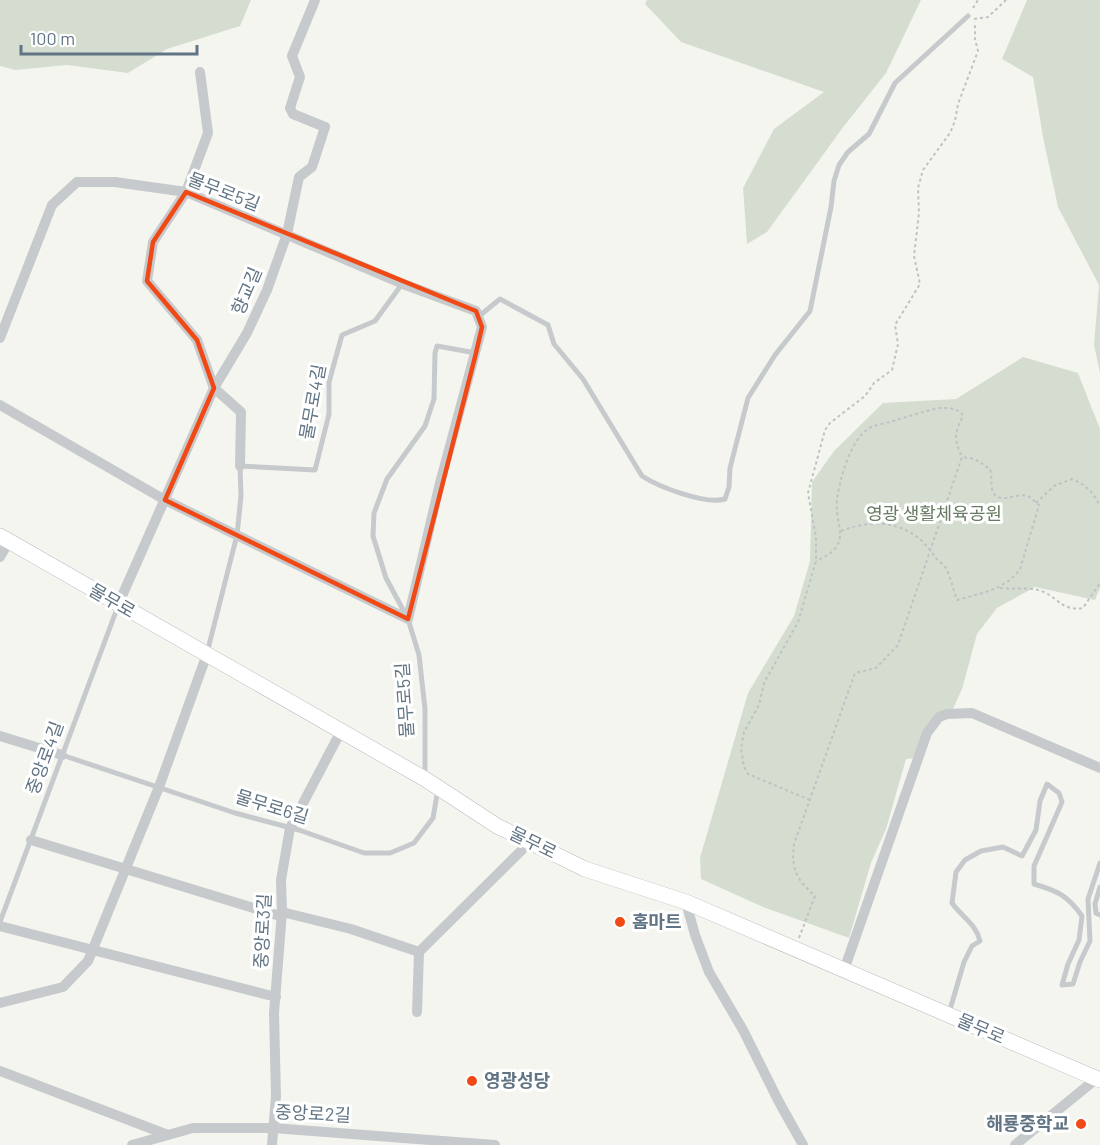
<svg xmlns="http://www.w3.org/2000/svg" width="1100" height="1145" font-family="Barlow,'Noto Sans KR',sans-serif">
	<rect width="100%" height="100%" fill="#f5f5f0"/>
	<g fill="#d5ddd1">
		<path d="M 0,0 L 251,0 L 240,26 L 167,49 L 128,73 L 67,65 L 15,70 L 0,66 Z"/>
		<path d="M 647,0 L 921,0 L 886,73 L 844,126 L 767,232 L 747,244 L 743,188 L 774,129 L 824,92 L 681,42 L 645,4 Z"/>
		<path d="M 1027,0 L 1100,0 L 1100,373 L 1094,345 L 1099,285 L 1058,207 L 1043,137 L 1033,77 L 1002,59 Z"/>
		<path d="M 1023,357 L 1078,373 L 1100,429 L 1100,588 L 1095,600 L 1035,587 L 997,608 L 977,634 L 962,689 L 952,711 L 935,713 L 924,757 L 906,759 L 886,829 L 871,863 L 849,938 L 763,907 L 701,879 L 700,858 L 748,693 L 794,616 L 810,561 L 812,482 L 834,451 L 883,403 L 956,399 Z"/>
	</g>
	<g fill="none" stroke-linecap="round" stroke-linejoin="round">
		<defs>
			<path id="secondary" d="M 0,536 L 425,779 L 497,826 L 585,869 L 686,902 L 1100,1080"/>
		</defs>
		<use href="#secondary" stroke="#b6bbc0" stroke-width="16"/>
		<g stroke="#c0c1c3" stroke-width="2" stroke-dasharray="3 3" stroke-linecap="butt">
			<path d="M 973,8 L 978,0"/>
			<path d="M 974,19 L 988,17 L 1006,0"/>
			<path d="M 1036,503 L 1054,486 L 1072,479 C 1086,485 1093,492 1100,506"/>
			<path d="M 841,531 C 876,517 911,522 933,554 C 936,560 943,563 946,568 C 951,578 953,589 957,600 C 981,593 1005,590 1020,569 L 1039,505 C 1035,502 1031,497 1027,496 C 1016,492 997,507 992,489 C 991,482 992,476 990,469 L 975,459 L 962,457"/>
			<path d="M 1000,588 C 1014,590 1030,586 1044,592 C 1060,600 1063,611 1083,608 L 1100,583"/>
			<path d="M 810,800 L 748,774 L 744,767 L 741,749 L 744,732 L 759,705 L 764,683 L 798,622 L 816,561 L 816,537 L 808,493 L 825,430 L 830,423 L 865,396 L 874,383 L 892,370 L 898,344 L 895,325 L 920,284 L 914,256 L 919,213 L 918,188 L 923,170 L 950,133 L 955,121 L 958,104 L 978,51 L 975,39 L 975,22"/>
			<path d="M 799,938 L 815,896 C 796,879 791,869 794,844 L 855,673 L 876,668 L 898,645 L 962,457 C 954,439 954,434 963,416 L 961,412 L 950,408 L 938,408 C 922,412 906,417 890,422 C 883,424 873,425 868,429 C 850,441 840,479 837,499 C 834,528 855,544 816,561"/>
		</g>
		<g stroke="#c7cacd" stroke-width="5">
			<path d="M 478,317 L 500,299 L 548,325 L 554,344 L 583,379 L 642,476 C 659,487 706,505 725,499 L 729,487 L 730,468 L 748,398 L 775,355 L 810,311 L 831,207 L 834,181 L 839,165 L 848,152 L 869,134 L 895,83 L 968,16"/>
			<path d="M 207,653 L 237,535 L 241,496 L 240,466 L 315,470 L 329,414 L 329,382 L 342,335 L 375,321 L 402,284"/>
			<path d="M 62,755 L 235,813 L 299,830 L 364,853 L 390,853 L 414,843 L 433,818 L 438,789"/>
			<path d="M 425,775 L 425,709 L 419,655 L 408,619 L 386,578 L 373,536 L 374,513 L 387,479 L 425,426 L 434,399 L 435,353 L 437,346 L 476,353"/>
			<path d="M 1100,887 L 1095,904 L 1096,913 L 1100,915"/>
			<path d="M 0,922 L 118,606"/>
			<path d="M 949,1013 L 964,962 L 972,946 L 980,941 C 976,924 962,917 952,903 L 956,872 L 965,860 L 981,851 L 1003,847 L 1022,856 L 1036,830 L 1040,801 L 1047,784 L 1059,793 L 1062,802 L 1034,866 L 1034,884 C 1058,891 1068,896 1082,916 L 1079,940 L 1068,964 L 1062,985 L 1073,984 L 1080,962 L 1090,941 L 1088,899 L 1100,863"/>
		</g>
		<g stroke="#c7cacd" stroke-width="10">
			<path d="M 200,72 L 208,133 L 186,192 L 153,242 L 147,281 L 197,340 L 214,388 L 241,412 L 240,466"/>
			<path d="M 0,338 L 52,205 L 77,182 L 115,182 L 186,192 L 403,284 L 476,311 L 482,327 L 440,483 L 408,619 L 165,500 L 0,405"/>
			<path d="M 0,557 L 9,541"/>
			<path d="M 118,605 L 214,388 L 247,333 L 267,290 L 287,234 L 299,177 L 312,167 L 325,127 L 293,114 L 290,108 L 300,77 L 292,56 L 315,0"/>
			<path d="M 0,736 L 62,755"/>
			<path d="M 31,840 L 280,916"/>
			<path d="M 686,902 L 695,935 L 709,972 L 743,1030 L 779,1102 L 803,1145"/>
			<path d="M 282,912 L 351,929 L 419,952 L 530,842"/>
			<path d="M 0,926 L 276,997"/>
			<path d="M 844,970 L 927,733 L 939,717 L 947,714 L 972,713 L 1100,768"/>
			<path d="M 0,1003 L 63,987 L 88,961 L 159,787 L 207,654"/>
			<path d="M 417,1012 L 419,952"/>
			<path d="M 0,1071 L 168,1135"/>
			<path d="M 132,1145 L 193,1128 L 273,1128 L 495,1145"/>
			<path d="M 272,1145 L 276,1096 L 274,1013 L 282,912 L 281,880 L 290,828 L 341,731"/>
			<path d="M 1015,1145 L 1096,1079"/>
		</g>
		<use href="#secondary" stroke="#fff" stroke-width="15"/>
	</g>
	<path fill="none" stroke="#f04915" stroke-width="4.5" stroke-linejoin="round" d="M 186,192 L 476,311 L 482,327 L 476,353 L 408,619 L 165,500 L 214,388 L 197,340 L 147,281 L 153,242 Z"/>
	<g fill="#f04915" stroke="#fff" stroke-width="2">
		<circle cx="620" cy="922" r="6"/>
		<circle cx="472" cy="1081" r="6"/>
		<circle cx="1081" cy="1124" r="6"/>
	</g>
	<g text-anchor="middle" stroke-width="6" stroke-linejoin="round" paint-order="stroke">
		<g font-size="18" fill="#617484" stroke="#fff">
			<text transform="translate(224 192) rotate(21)" y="6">물무로5길</text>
			<text transform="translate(247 291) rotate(-67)" y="6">향교길</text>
			<text transform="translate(313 402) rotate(-80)" y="6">물무로4길</text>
			<text transform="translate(112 601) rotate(30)" y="6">물무로</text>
			<text transform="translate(405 700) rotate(-94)" y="6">물무로5길</text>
			<text transform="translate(45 758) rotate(-70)" y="6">중앙로4길</text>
			<text transform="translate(272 807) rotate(17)" y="6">물무로6길</text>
			<text transform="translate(533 843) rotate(26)" y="6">물무로</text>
			<text transform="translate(263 931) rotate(-87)" y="6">중앙로3길</text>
			<text transform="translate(981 1029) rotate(23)" y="6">물무로</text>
			<text transform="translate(313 1114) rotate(3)" y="6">중앙로2길</text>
		</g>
		<g font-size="18" fill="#667b61" stroke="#fff">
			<text x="934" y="520">영광 생활체육공원</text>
		</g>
		<g font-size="18" font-weight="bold" fill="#617484" stroke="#fff" text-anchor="start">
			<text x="632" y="928">홈마트</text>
			<text x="484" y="1087">영광성당</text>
			<text x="1069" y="1130" text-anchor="end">해룡중학교</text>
		</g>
	</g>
	<path d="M21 45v9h176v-9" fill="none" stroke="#617484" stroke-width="3"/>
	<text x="30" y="45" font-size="18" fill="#617484" stroke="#ffffff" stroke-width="4.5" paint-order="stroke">100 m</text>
</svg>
